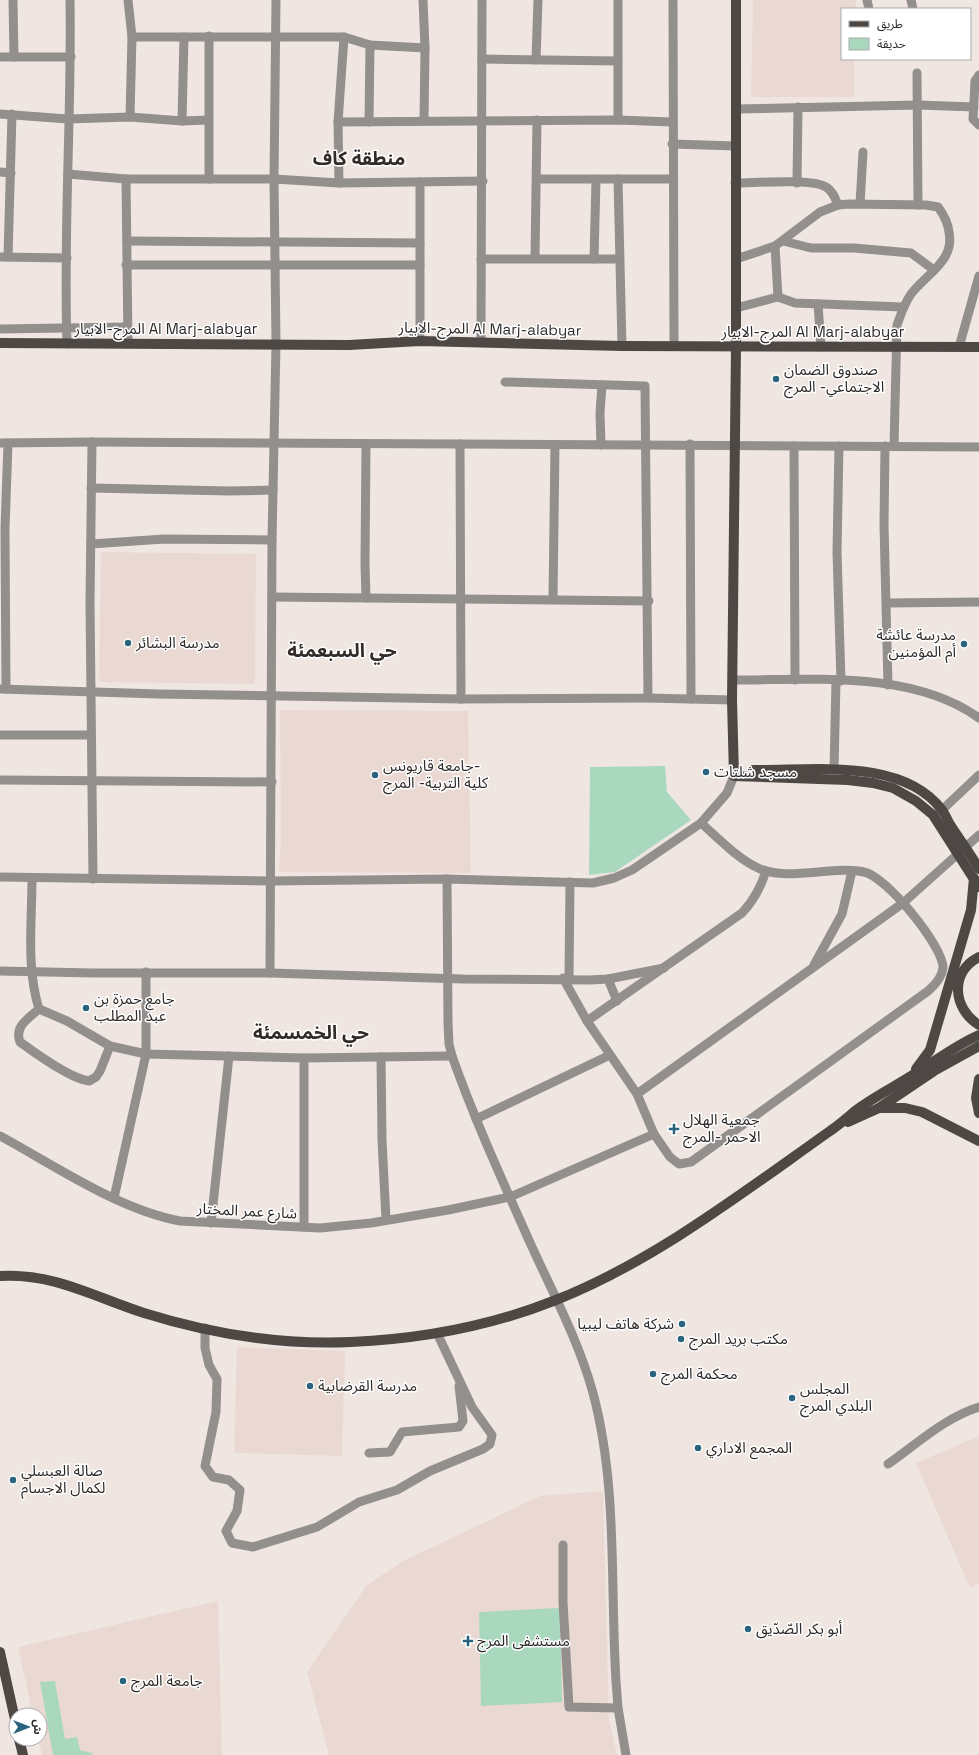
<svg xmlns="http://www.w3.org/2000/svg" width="979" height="1755" font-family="'Space Grotesk','Noto Sans Arabic',sans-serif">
	<rect width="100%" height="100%" fill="#efe6e2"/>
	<g fill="#ead9d2">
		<path d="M 753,0 L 856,0 L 856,9 L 842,9 L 842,59 L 855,59 L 854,97 L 751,97 Z"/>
		<path d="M 101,552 L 256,554 L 255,684 L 99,682 Z"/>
		<path d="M 280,710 L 468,711 L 471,873 L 279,872 L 281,838 Z"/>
		<path d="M 237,1347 L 345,1351 L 342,1456 L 234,1453 Z"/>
		<path d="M 979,1436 L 979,1584 L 970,1588 L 916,1463 Z"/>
		<path d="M 603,1491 L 609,1720 L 617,1755 L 329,1755 L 307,1672 L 367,1585 L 403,1561 L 540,1496 Z"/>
		<path d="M 218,1601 L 222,1755 L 42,1755 L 38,1739 L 40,1739 L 40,1715 L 33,1715 L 18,1647 Z"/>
	</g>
	<g fill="#aad8bf">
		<path d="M 665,766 L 667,792 L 691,820 L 615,872 L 589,875 L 590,767 Z"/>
		<path d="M 560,1608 L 562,1702 L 481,1706 L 479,1612 Z"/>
		<path d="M 55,1681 L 65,1739 L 77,1737 L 80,1750 L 92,1753 L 92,1755 L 53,1755 L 40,1682 Z"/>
	</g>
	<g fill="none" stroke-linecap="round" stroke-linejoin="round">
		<g stroke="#938f8d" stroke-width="9">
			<path d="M 13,0 L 14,57"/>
			<path d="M 128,0 L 132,37 L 130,117"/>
			<path d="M 423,0 L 425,48 L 424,121"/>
			<path d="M 618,0 L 618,120"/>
			<path d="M 673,0 L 674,346"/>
			<path d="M 867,0 L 869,9"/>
			<path d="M 911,0 L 913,9"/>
			<path d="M 209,36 L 209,179"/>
			<path d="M 132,37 L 344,37 L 370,45 L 425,48"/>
			<path d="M 0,57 L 71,57"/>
			<path d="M 482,59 L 618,61"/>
			<path d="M 536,60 L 538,0"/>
			<path d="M 917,73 L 918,205"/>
			<path d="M 979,75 L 975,81 L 973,119 L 979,125"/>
			<path d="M 736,109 L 918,105 L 974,107"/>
			<path d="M 0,114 L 68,119 L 130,117 L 182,121 L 208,120"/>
			<path d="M 182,121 L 184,37"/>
			<path d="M 338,122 L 618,120 L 672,122"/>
			<path d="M 369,122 L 370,45"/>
			<path d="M 672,144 L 736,146"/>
			<path d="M 0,172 L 11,173"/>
			<path d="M 68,174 L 126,179 L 274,179 L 339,183 L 483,181"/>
			<path d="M 126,179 L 128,344"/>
			<path d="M 537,179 L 673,179"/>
			<path d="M 618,179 L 622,346"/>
			<path d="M 339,183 L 338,122 L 344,37"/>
			<path d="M 735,183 C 755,183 812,178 826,187 C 833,191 835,198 838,205"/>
			<path d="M 797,183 L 798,107"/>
			<path d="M 860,204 L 863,152"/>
			<path d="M 127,241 L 420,243"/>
			<path d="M 783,241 L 811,248 L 854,248 L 911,253 L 934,270"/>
			<path d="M 775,246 L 778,297 L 795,303 L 903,307"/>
			<path d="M 0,257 L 67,258"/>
			<path d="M 8,257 L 12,114"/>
			<path d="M 535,258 L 537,120"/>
			<path d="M 481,259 L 618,259"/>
			<path d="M 594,259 L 596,180"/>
			<path d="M 736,259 L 775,246 L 820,212 L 838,205 L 849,204 L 926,205 L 938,207 C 944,215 948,223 949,232 C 955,261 926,274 911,294 C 904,304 901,314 897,325 L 894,446"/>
			<path d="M 126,265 L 420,265"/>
			<path d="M 818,304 L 821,347"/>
			<path d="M 736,308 L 778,297"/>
			<path d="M 0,329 L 127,327"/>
			<path d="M 420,341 L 420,182"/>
			<path d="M 481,342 L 482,0"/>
			<path d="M 67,344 C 63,229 72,114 70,0"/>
			<path d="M 959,347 L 979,276"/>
			<path d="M 92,442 L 90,602 L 93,879"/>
			<path d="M 0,443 L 92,442 L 979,447"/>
			<path d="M 366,444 L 365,564 L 366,598"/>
			<path d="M 460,444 L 461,699"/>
			<path d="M 690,444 L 691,699"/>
			<path d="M 601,445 L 600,413 L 602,385"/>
			<path d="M 794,446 L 795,680"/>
			<path d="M 839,446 L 837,552 L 841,681"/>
			<path d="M 885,446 L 884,525 L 888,685"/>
			<path d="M 91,488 L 229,491 L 273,490"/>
			<path d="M 91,544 L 164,539 L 272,540"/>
			<path d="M 272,597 L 649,601"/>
			<path d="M 553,599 L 555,445"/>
			<path d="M 887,603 L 979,602"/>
			<path d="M 733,680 C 812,680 912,670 979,718"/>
			<path d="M 0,689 L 158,694 L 461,699 L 648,698 L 645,386 L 505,382"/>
			<path d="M 6,689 L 5,529 L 8,443"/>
			<path d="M 648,698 L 732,700"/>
			<path d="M 0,735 L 91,735"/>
			<path d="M 834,770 L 836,681"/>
			<path d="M 0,780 L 272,782"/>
			<path d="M 936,814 L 942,810 L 979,775"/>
			<path d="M 0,877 L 271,881 L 447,879 L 593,883 L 614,878 L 632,870 L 701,823 L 727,793 L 734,776"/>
			<path d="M 32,878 C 32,921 26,967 39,1009 L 67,1021 L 110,1046 L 146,1054 L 304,1058 L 452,1056"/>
			<path d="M 447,879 L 448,1023 L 449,1044 L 452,1056 C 475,1121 504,1184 532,1247 C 554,1295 579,1342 593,1393 C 618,1486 610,1585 616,1681 L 618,1708 L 626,1755"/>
			<path d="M 814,965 L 842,914 L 852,871"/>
			<path d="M 0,971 L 93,973 L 270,973 L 463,979 L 590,980 L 608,979 L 664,968"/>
			<path d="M 270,973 L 272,540 L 276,344 L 274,179 L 276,0"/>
			<path d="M 563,978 L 587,1021 L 637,1094 L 654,1134 L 670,1157 L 679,1164 L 691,1162 L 928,991 C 935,985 942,978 943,968 C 944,947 886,876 864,872 C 834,865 787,882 758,868 C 737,858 718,838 701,823"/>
			<path d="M 569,978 L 570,882"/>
			<path d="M 608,979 L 617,1001"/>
			<path d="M 39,1009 C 29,1018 14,1026 20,1042 C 35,1053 72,1079 89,1081 L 96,1077 L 100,1071 L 110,1046"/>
			<path d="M 587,1021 L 742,913 C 754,900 761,887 766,871"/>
			<path d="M 381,1057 L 382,1140 L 386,1220"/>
			<path d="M 637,1094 L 903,903 L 979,835"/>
			<path d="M 476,1119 L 610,1055"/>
			<path d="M 0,1136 C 54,1165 119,1210 180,1221 L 320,1228 L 371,1223 L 448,1210 L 510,1197 L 654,1134"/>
			<path d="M 114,1198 L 146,1054 L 146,972"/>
			<path d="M 211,1223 L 229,1056"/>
			<path d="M 304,1227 L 304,1058"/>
			<path d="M 205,1328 L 205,1348 L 209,1365 L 217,1379 L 216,1412 L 205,1466 L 213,1477 L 229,1480 L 240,1490 L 237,1511 L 226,1531 L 232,1543 L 253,1547 L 317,1527 L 359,1502 L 397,1490 L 430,1471 L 483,1449 L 490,1444 L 492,1435 L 472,1407 L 437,1333"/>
			<path d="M 369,1453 L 390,1452 L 402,1432 L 459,1427 L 463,1421 L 459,1386"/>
			<path d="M 888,1464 C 917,1444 944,1418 979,1407"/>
			<path d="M 563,1545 L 563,1602 L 569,1707 L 618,1708"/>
		</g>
		<g stroke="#4e4845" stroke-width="10">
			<path d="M 736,0 L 736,347 L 732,700 L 734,776 L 848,780 L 873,783 L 893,788 L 916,801 L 933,815 L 979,887"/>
			<path d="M 0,343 L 349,345 L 420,341 L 622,346 L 979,347"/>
			<path d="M 753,770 C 811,771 902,757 942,810 C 945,814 947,819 949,823 C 959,839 970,853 979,869"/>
			<path d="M 979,957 C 949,972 953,1009 979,1025"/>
			<path d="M 916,1069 L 930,1050 L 971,910 L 974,878"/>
			<path d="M 979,1079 L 976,1098 L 979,1113"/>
			<path d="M 879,1108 L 905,1108 L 922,1112 L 979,1141"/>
			<path d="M 848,1122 L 879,1108 L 934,1071 L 979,1046"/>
			<path d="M 0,1276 C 55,1273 94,1297 144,1313 C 211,1334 281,1345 351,1342 C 421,1339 491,1326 556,1300 C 653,1262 745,1191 830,1131 C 839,1125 847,1118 855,1111 C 875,1096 898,1085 919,1071 C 938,1059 958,1044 979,1035"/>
			<path d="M 0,1652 L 16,1724"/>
			<path d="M 19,1739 L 23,1755"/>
		</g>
	</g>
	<g fill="#2a637d" stroke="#fff" stroke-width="1.5">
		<circle cx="776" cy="379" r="4"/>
		<circle cx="128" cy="643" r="4"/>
		<circle cx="964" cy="644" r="4"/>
		<circle cx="706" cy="772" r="4"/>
		<circle cx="375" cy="775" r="4"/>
		<circle cx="86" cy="1008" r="4"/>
		<path d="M672 1123h4v4h4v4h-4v4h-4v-4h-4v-4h4z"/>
		<circle cx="682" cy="1324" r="4"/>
		<circle cx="681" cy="1339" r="4"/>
		<circle cx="653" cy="1374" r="4"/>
		<circle cx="310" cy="1386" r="4"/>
		<circle cx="792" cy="1398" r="4"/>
		<circle cx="698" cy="1448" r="4"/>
		<circle cx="13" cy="1480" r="4"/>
		<circle cx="748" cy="1629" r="4"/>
		<path d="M466 1635h4v4h4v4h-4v4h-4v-4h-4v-4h4z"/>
		<circle cx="123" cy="1681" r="4"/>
	</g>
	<g text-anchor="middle" stroke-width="3" stroke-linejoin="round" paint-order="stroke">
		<g font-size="15" fill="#2d2a29" stroke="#fff">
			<text x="166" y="334">المرج-الابيار Al Marj-alabyar</text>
			<text transform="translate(490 329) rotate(1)" y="5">المرج-الابيار Al Marj-alabyar</text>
			<text x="813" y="337">المرج-الابيار Al Marj-alabyar</text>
			<text transform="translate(247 1211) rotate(3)" y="5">شارع عمر المختار</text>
		</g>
		<g font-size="15" fill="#2d2a29" stroke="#fff" text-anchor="start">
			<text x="784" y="375">صندوق الضمان<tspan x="784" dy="17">الاجتماعي- المرج</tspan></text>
			<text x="956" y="640" text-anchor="end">مدرسة عائشة<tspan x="956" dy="17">أم المؤمنين</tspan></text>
			<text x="136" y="648">مدرسة البشائر</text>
			<text x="383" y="771">جامعة قاريونس-<tspan x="383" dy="17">كلية التربية- المرج</tspan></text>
			<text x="714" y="777">مسجد شلتات</text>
			<text x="94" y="1004">جامع حمزة بن<tspan x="94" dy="17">عبد المطلب</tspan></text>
			<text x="683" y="1125">جمعية الهلال<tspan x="683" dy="17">الاحمر -المرج</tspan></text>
			<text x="674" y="1329" text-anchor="end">شركة هاتف ليبيا</text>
			<text x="689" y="1344">مكتب بريد المرج</text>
			<text x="661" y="1379">محكمة المرج</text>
			<text x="318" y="1391">مدرسة القرضابية</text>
			<text x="800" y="1394">المجلس<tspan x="800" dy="17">البلدي المرج</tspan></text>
			<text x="706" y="1453">المجمع الاداري</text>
			<text x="21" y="1476">صالة العبسلي<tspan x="21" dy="17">لكمال الاجسام</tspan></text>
			<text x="756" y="1634">أبو بكر الصّدّيق</text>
			<text x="477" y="1646">مستشفى المرج</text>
			<text x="131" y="1686">جامعة المرج</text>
		</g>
		<g font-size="19" font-weight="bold" fill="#322b29" stroke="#fff">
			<text x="359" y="165">منطقة كاف</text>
			<text x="342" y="657">حي السبعمئة</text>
			<text x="311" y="1039">حي الخمسمئة</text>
		</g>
	</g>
	<rect x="841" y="8" width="130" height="52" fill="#ffffff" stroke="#abaaa9"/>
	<rect x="849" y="21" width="20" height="6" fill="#4e4845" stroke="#abaaa9"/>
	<text x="877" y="28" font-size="12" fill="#2d2a29">طريق</text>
	<rect x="849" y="38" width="20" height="12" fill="#aad8bf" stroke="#abaaa9"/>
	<text x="877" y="48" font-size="12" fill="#2d2a29">حديقة</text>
	<g transform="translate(28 1727) rotate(90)"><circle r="19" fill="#ffffff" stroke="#abaaa9"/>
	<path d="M0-3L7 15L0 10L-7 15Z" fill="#2a637d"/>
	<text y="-6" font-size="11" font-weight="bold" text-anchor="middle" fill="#2d2a29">ش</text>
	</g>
</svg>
